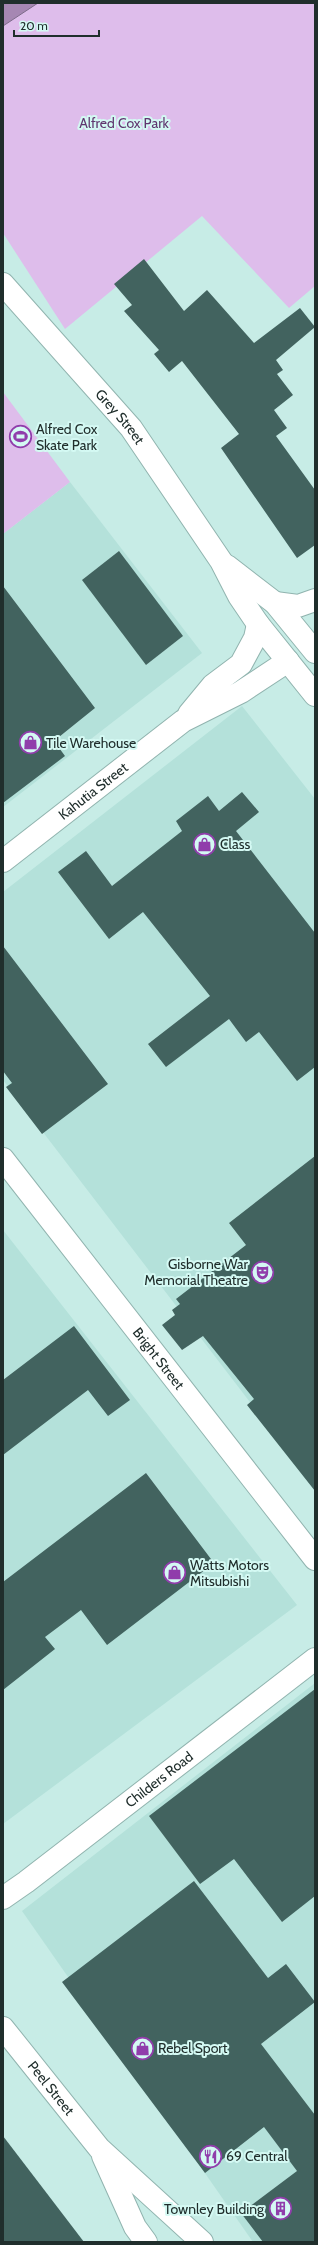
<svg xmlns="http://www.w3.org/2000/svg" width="318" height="2245" font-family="Cabin,sans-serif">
	<rect width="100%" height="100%" fill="#c7ece6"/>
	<g fill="#b4e1da">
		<path d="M 70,482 L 202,653 L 3,807 L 3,534 Z"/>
		<path d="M 242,706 L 315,799 L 315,1487 L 3,1080 L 3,892 Z"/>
		<path d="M 3,1230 L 297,1605 L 3,1824 Z"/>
		<path d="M 315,1683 L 315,2242 L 253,2242 L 22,1911 Z"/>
	</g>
	<g fill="#debdeb">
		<path d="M 34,3 L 315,3 L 315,286 L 289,308 L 202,216 L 65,329 L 3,233 L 3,25 Z"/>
		<path d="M 3,392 L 70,482 L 3,534 Z"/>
	</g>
	<path fill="#a687b3" stroke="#7e6c8a" d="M 3,3 L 38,3 L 3,26 Z"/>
	<g fill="#42635f">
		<path d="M 144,259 L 184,311 L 207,290 L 254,343 L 300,308 L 315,327 L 276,360 L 283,370 L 277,374 L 293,395 L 274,410 L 287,428 L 276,436 L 315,490 L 315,545 L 297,558 L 221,448 L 239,434 L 182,361 L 169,372 L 154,354 L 159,350 L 124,311 L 132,305 L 114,284 Z"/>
		<path d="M 119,551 L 183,636 L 146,665 L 82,580 Z"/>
		<path d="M 3,586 L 95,708 L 54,741 L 65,756 L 3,803 Z"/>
		<path d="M 242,792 L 259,812 L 236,831 L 315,933 L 315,1067 L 297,1081 L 259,1032 L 246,1042 L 229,1019 L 166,1067 L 148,1044 L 210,996 L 143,912 L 109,939 L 58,872 L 86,851 L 112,886 L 182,831 L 176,821 L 208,796 L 219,811 Z"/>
		<path d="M 3,946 L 108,1084 L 42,1134 L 6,1087 L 12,1083 L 3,1071 Z"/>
		<path d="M 315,1156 L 315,1491 L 247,1405 L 254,1399 L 203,1336 L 182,1350 L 162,1325 L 175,1315 L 172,1310 L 180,1304 L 176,1299 L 246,1245 L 229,1223 Z"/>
		<path d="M 74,1326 L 130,1400 L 108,1416 L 88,1390 L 3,1455 L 3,1380 Z"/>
		<path d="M 146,1473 L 214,1563 L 107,1645 L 81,1610 L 45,1637 L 55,1649 L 3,1690 L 3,1582 Z"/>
		<path d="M 315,1689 L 315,1896 L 282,1922 L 234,1859 L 200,1884 L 149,1816 Z"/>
		<path d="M 194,1881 L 268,1978 L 286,1964 L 315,2002 L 261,2044 L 315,2115 L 315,2242 L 263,2242 L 241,2213 L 297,2171 L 264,2127 L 205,2173 L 62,1982 Z"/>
		<path d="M 3,2136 L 42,2187 L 84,2242 L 3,2242 Z"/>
	</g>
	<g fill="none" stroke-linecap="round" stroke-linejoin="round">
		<defs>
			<g id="minor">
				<path d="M 275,603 L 298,606 L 315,600"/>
				<path d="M 189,714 L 213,685 L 241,664 L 255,638 L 258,624"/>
				<path id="s1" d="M 3,861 L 183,721 L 241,692 L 288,661"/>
				<path id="s2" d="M 3,1159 L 315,1559"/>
				<path id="s3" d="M 3,2028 L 99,2148 L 202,2242"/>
				<path d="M 103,2156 L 135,2227 L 146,2242"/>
			</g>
			<g id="tertiary">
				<path id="s4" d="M 3,284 L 131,428 L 221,561 L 239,596 L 258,624 L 315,695"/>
				<path d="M 227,566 L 275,603 L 315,652"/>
				<path id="s5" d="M 3,1898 L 26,1882 L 315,1659"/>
			</g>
		</defs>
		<use href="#minor" stroke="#91b4af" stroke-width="24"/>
		<use href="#tertiary" stroke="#91b4af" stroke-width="24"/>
		<use href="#minor" stroke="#fff" stroke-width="22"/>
		<use href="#tertiary" stroke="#fff" stroke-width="22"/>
	</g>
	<defs>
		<symbol id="stadium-ring" viewBox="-11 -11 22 22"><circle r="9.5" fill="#d4f9f3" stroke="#903dab" stroke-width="1.5"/><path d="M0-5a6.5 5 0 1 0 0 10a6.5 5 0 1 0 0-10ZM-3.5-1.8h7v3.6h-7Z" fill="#903dab"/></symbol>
		<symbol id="shop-ring" viewBox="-11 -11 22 22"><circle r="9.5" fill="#d4f9f3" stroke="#903dab" stroke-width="1.5"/><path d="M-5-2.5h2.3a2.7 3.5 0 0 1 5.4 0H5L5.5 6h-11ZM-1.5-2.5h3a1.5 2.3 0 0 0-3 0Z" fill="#903dab"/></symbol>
		<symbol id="theatre-ring" viewBox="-11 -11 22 22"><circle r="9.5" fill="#d4f9f3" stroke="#903dab" stroke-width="1.5"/><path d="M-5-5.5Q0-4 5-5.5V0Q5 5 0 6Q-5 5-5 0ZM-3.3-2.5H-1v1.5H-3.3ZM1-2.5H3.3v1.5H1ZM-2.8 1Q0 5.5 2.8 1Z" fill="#903dab"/></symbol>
		<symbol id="restaurant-ring" viewBox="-11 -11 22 22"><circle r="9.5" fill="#d4f9f3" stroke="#903dab" stroke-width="1.5"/><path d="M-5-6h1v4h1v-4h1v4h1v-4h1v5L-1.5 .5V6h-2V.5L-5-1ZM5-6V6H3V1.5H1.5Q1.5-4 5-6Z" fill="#903dab"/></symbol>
		<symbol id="building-ring" viewBox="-11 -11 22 22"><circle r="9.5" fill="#d4f9f3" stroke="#903dab" stroke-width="1.5"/><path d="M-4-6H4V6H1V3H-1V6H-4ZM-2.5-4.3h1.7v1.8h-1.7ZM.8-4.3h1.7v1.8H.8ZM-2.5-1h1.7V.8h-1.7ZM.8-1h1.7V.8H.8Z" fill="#903dab"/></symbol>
	</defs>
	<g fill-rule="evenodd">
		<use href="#stadium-ring" x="8" y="424" width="25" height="25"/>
		<use href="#shop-ring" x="18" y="730" width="25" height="25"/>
		<use href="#shop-ring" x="192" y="832" width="25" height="25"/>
		<use href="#theatre-ring" x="250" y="1260" width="25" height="25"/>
		<use href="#shop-ring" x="162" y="1560" width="25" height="25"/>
		<use href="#shop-ring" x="130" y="2036" width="25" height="25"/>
		<use href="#restaurant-ring" x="198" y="2144" width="25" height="25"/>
		<use href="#building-ring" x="268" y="2196" width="25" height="25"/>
	</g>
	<g text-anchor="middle" stroke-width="4" stroke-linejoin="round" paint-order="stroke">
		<g font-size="14" fill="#60366f" stroke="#d4f9f3">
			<text x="124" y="128">Alfred Cox Park</text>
		</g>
		<g font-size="14" fill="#202e2c" stroke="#d4f9f3">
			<text dy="5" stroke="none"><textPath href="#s4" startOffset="177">Grey Street</textPath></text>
			<text dy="5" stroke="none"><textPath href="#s1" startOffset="114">Kahutia Street</textPath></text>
			<text dy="5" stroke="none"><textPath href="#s2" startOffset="253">Bright Street</textPath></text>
			<text dy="5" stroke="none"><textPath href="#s5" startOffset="196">Childers Road</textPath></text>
			<text dy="5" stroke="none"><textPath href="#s3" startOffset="77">Peel Street</textPath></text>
		</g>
		<g font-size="14" fill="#202e2c" stroke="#d4f9f3" text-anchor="start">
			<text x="36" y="434">Alfred Cox<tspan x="36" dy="16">Skate Park</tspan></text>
			<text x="46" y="748">Tile Warehouse</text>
			<text x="220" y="849">Class</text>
			<text x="248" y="1269" text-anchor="end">Gisborne War<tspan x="248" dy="16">Memorial Theatre</tspan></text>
			<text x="190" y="1570">Watts Motors<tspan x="190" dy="16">Mitsubishi</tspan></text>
			<text x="158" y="2053">Rebel Sport</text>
			<text x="226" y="2161">69 Central</text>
			<text x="264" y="2214" text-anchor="end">Townley Building</text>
		</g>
	</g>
	<rect width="318" height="2245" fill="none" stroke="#202e2c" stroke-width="8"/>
	<path d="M14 30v6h85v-6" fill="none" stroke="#202e2c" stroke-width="2"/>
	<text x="20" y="30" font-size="12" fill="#202e2c" stroke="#d4f9f3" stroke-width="3" paint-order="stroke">20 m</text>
</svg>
